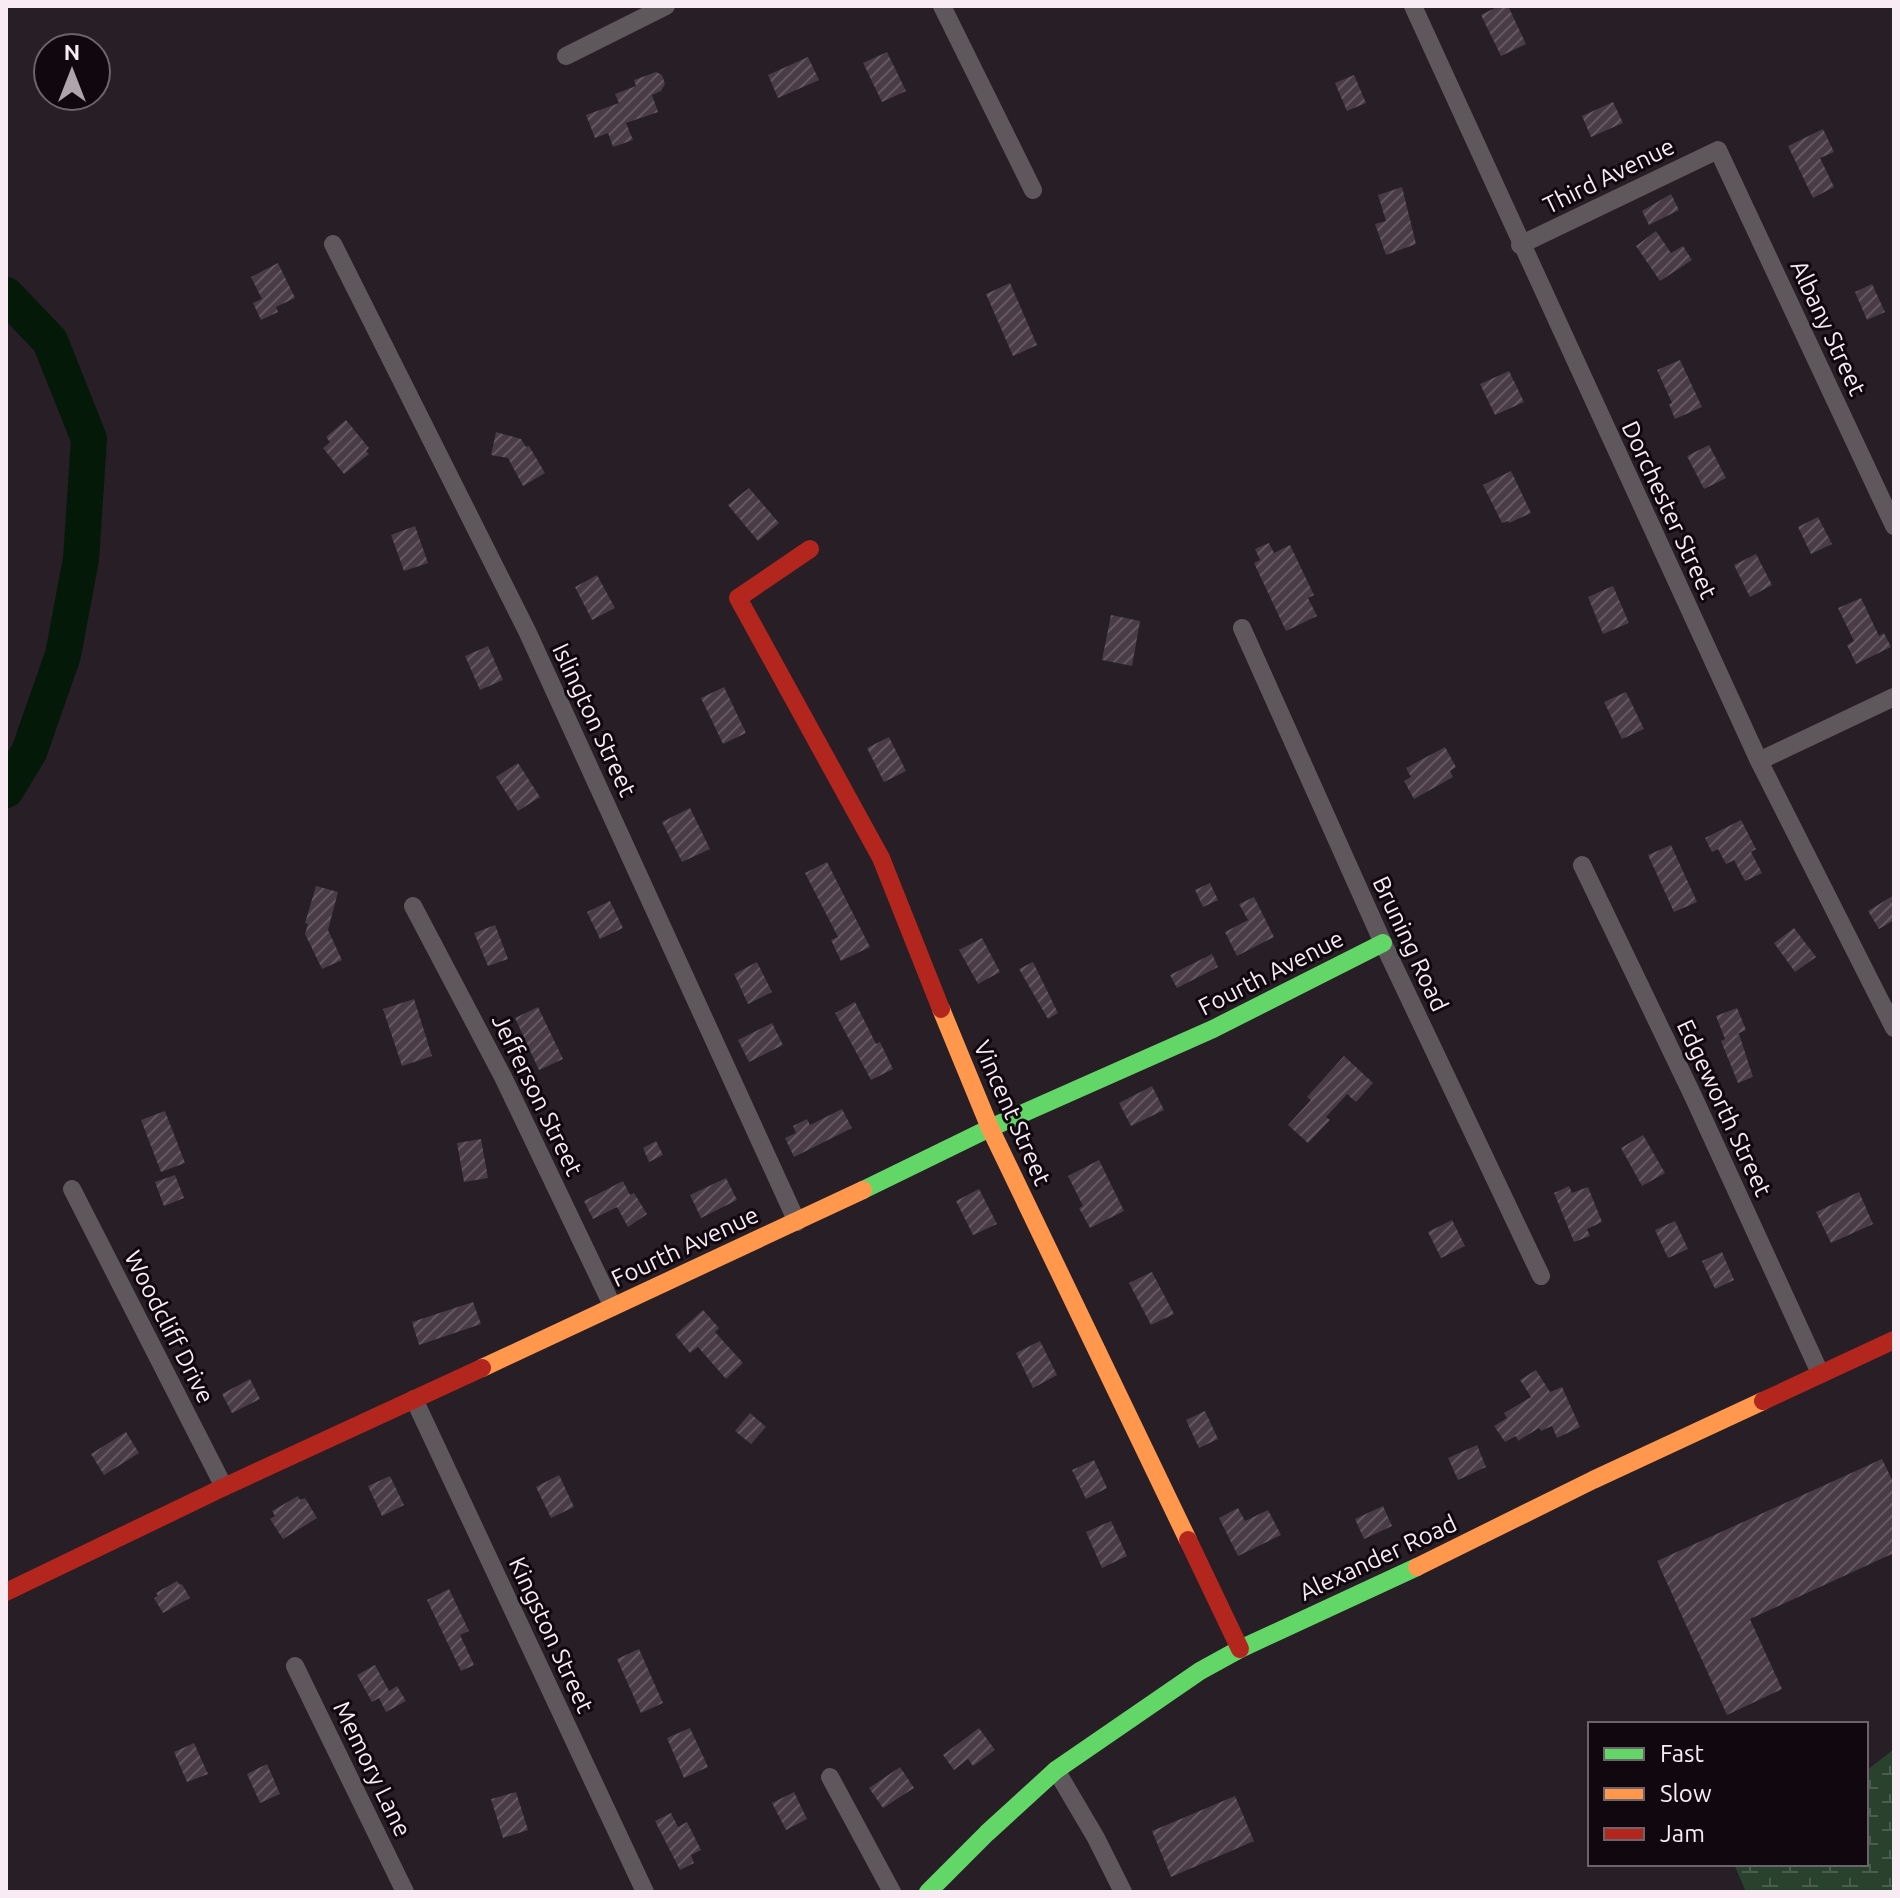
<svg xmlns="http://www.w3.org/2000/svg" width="1900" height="1898" font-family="Ubuntu,sans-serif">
	<defs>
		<pattern id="wetland-marsh" width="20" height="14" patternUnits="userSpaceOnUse" patternTransform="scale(2)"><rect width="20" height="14" fill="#28422d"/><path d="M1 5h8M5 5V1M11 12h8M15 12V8" fill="none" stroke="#485d4c"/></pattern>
		<pattern id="building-hatch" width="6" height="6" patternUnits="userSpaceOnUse" patternTransform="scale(2)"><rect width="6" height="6" fill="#493c46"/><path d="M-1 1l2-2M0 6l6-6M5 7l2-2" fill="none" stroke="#645861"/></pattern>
	</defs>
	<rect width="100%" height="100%" fill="#281e26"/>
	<path fill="url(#wetland-marsh)" d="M 1894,1749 L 1894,1892 L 1746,1892 L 1734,1864 L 1866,1864 L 1866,1771 Z"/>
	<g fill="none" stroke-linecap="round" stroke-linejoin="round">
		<path stroke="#041907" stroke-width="36" d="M 6,295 L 50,341 L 89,439 L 81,559 L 63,655 L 29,752 L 6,790"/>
	</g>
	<g fill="url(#building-hatch)">
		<path d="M 1499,6 L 1508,6 L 1526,44 L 1501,56 L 1481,15 Z"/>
		<path d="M 887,52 L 906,91 L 882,102 L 863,63 Z"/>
		<path d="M 808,57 L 819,80 L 778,98 L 768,75 Z"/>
		<path d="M 656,72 L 662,75 L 665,84 L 661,91 L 652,95 L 658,112 L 626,123 L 633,140 L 613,147 L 608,133 L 595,138 L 586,115 L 619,103 L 615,94 L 636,86 L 634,80 Z"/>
		<path d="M 1354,75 L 1366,103 L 1347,111 L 1335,83 Z"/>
		<path d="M 1613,102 L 1623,123 L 1591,137 L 1582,116 Z"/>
		<path d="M 1823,129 L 1834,152 L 1820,158 L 1834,187 L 1813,198 L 1788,146 Z"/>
		<path d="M 1402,187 L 1416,244 L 1386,255 L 1375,224 L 1386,221 L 1378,195 Z"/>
		<path d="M 1671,194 L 1679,210 L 1649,225 L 1642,211 Z"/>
		<path d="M 1656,231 L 1671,253 L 1683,246 L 1692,260 L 1660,281 L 1636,246 Z"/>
		<path d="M 278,263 L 295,298 L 276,307 L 278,312 L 261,320 L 253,303 L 262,299 L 251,277 Z"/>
		<path d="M 1010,283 L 1037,345 L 1013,356 L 986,294 Z"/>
		<path d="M 1872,284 L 1885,312 L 1867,320 L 1855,292 Z"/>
		<path d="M 1680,360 L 1702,407 L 1675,419 L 1669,404 L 1672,403 L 1657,370 Z"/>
		<path d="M 1509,371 L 1524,402 L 1495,415 L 1480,384 Z"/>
		<path d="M 346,420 L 369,448 L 366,451 L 369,454 L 344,474 L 323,448 L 330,442 L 326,437 Z"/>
		<path d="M 496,432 L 521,439 L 526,447 L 529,446 L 545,473 L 523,486 L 508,458 L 491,455 Z"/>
		<path d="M 1709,445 L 1726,478 L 1704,489 L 1687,456 Z"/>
		<path d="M 1511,471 L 1531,513 L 1509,523 L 1508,521 L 1502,523 L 1483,485 Z"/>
		<path d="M 749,488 L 779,523 L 758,541 L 728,505 Z"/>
		<path d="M 1818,517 L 1832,544 L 1811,554 L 1798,527 Z"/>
		<path d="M 415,526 L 428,563 L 404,571 L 391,535 Z"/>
		<path d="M 1269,543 L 1274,553 L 1290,545 L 1314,595 L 1308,598 L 1317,616 L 1286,631 L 1254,563 L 1260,560 L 1255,549 Z"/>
		<path d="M 1756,554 L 1772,585 L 1750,597 L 1734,565 Z"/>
		<path d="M 597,575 L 615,608 L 592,620 L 575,587 Z"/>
		<path d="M 1613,586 L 1629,623 L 1603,634 L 1588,597 Z"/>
		<path d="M 1861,598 L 1879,636 L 1884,633 L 1891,647 L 1856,664 L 1847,645 L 1854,641 L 1838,608 Z"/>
		<path d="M 1111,615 L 1140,621 L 1132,666 L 1102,660 Z"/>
		<path d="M 488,646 L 503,680 L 480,690 L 465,656 Z"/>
		<path d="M 724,687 L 746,733 L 723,744 L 701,698 Z"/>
		<path d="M 1626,692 L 1644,729 L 1622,739 L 1604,702 Z"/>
		<path d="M 889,737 L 906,771 L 884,782 L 867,748 Z"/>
		<path d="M 1445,747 L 1456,767 L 1450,771 L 1453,777 L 1414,799 L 1404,781 L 1411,777 L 1406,768 Z"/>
		<path d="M 518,763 L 540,797 L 518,811 L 496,777 Z"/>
		<path d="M 690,808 L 710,849 L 682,862 L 662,822 Z"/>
		<path d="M 1741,820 L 1756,849 L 1751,852 L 1762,873 L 1745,881 L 1734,860 L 1726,864 L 1718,849 L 1712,852 L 1705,838 Z"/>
		<path d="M 1671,845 L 1697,902 L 1674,912 L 1648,855 Z"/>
		<path d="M 827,862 L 870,947 L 841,961 L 831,940 L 838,937 L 805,873 Z"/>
		<path d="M 1210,883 L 1218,900 L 1203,907 L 1195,890 Z"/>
		<path d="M 316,886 L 338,892 L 328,930 L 342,960 L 322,969 L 305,934 L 308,924 L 305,923 Z"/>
		<path d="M 1894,895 L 1894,920 L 1879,929 L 1868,911 Z"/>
		<path d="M 1254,897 L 1274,937 L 1237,956 L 1225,932 L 1248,920 L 1239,904 Z"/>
		<path d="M 610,901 L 623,928 L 600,939 L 587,912 Z"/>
		<path d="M 495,925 L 508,959 L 488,966 L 474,933 Z"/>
		<path d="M 1794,928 L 1816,957 L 1795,972 L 1774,943 Z"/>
		<path d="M 982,938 L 1000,972 L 978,984 L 959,950 Z"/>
		<path d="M 1212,954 L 1218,967 L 1177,988 L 1170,975 Z"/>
		<path d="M 757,962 L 772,992 L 748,1004 L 734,974 Z"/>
		<path d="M 1033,962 L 1058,1013 L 1048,1019 L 1019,969 Z"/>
		<path d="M 414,999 L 432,1056 L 402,1066 L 383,1009 Z"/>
		<path d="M 855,1002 L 876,1044 L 880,1042 L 893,1069 L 871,1080 L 835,1013 Z"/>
		<path d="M 538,1007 L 563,1059 L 539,1070 L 515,1018 Z"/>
		<path d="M 1737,1008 L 1746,1030 L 1735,1035 L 1739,1034 L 1753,1077 L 1738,1083 L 1721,1041 L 1725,1039 L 1716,1016 Z"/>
		<path d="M 772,1023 L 783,1045 L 749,1062 L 738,1040 Z"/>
		<path d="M 1344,1056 L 1373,1083 L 1356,1102 L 1347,1094 L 1326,1117 L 1330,1120 L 1308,1143 L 1288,1125 L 1311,1100 L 1307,1097 Z"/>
		<path d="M 1152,1086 L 1164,1110 L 1131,1126 L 1119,1103 Z"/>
		<path d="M 842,1109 L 852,1128 L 794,1157 L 785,1138 L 796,1133 L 793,1126 L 807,1119 L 810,1125 Z"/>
		<path d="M 165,1111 L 185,1163 L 161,1172 L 141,1120 Z"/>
		<path d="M 1643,1135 L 1665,1173 L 1642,1186 L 1621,1148 Z"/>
		<path d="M 481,1139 L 488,1178 L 464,1182 L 457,1143 Z"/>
		<path d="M 656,1141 L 663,1155 L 649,1162 L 643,1148 Z"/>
		<path d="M 1099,1160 L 1124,1211 L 1090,1228 L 1079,1208 L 1083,1206 L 1068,1176 Z"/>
		<path d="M 175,1175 L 184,1198 L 164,1206 L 155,1182 Z"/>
		<path d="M 726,1178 L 737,1200 L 701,1218 L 690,1195 Z"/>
		<path d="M 623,1181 L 630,1195 L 634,1193 L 647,1214 L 628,1227 L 617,1207 L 593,1219 L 584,1201 Z"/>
		<path d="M 1569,1186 L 1572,1193 L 1588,1187 L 1602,1222 L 1587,1229 L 1590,1236 L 1574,1242 L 1554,1193 Z"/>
		<path d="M 979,1189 L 997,1224 L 973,1235 L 956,1201 Z"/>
		<path d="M 1859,1192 L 1873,1224 L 1831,1243 L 1816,1212 Z"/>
		<path d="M 1452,1220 L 1465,1246 L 1441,1258 L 1428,1232 Z"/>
		<path d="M 1675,1221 L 1688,1249 L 1668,1258 L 1655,1230 Z"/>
		<path d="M 1722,1252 L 1734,1280 L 1715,1289 L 1702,1261 Z"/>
		<path d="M 1152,1272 L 1174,1314 L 1151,1325 L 1129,1283 Z"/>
		<path d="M 473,1302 L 481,1324 L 419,1345 L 412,1322 Z"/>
		<path d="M 703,1310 L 719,1328 L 715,1332 L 743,1363 L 726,1379 L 698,1347 L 690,1353 L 675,1335 Z"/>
		<path d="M 1040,1341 L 1057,1375 L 1033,1388 L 1016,1353 Z"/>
		<path d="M 1536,1370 L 1550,1392 L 1562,1387 L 1580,1427 L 1557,1438 L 1552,1426 L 1541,1431 L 1539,1428 L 1518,1441 L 1516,1436 L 1505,1442 L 1494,1426 L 1507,1418 L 1504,1413 L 1531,1397 L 1520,1380 Z"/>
		<path d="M 250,1379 L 260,1399 L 232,1413 L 222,1394 Z"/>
		<path d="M 1205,1411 L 1218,1439 L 1199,1448 L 1186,1420 Z"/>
		<path d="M 750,1413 L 766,1427 L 751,1444 L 735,1431 Z"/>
		<path d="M 126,1432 L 139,1453 L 104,1475 L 91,1454 Z"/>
		<path d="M 1477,1445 L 1486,1467 L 1458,1480 L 1448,1458 Z"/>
		<path d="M 1882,1459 L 1894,1484 L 1894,1553 L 1750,1619 L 1782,1689 L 1727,1715 L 1657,1561 Z"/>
		<path d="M 1094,1460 L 1107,1488 L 1086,1499 L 1072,1470 Z"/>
		<path d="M 559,1475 L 574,1507 L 551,1518 L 536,1487 Z"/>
		<path d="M 390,1476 L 404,1505 L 382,1516 L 368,1486 Z"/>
		<path d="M 298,1496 L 300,1500 L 305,1498 L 317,1518 L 283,1539 L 270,1519 L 275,1516 L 272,1511 Z"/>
		<path d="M 1383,1506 L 1392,1526 L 1364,1539 L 1355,1519 Z"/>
		<path d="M 1238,1508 L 1245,1521 L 1268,1510 L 1281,1535 L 1238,1556 L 1219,1518 Z"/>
		<path d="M 1111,1521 L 1127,1556 L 1102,1568 L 1086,1532 Z"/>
		<path d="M 177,1581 L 180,1585 L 182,1584 L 190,1598 L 163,1613 L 154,1598 L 158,1596 L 156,1593 Z"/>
		<path d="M 449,1589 L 469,1631 L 460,1635 L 474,1665 L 461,1671 L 427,1600 Z"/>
		<path d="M 639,1649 L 663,1703 L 641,1713 L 617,1659 Z"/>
		<path d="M 375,1665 L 389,1691 L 397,1686 L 406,1701 L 386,1712 L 379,1698 L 372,1702 L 357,1675 Z"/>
		<path d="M 690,1728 L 708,1767 L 684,1778 L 667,1738 Z"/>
		<path d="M 979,1728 L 995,1750 L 973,1766 L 968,1759 L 954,1770 L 943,1755 Z"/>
		<path d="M 194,1743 L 208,1774 L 187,1782 L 174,1752 Z"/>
		<path d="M 267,1764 L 280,1794 L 260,1803 L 247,1774 Z"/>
		<path d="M 900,1767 L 914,1788 L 883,1808 L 869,1788 Z"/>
		<path d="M 516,1792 L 528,1830 L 503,1838 L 491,1799 Z"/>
		<path d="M 794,1792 L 807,1819 L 786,1830 L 772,1803 Z"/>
		<path d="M 1235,1796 L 1254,1841 L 1171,1877 L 1152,1831 Z"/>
		<path d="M 671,1813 L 678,1827 L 687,1822 L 701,1850 L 691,1855 L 694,1863 L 680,1870 L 655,1821 Z"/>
	</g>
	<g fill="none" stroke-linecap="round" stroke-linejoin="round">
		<g stroke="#5e585c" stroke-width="18">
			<path d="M 942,6 L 1033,190"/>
			<path d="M 1413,6 L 1759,761 L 1894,1028"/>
			<path d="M 566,56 L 666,6"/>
			<path d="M 333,244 L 527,631 L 797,1222"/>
			<path d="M 1520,245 L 1718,150 L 1894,526"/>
			<path d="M 1242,628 L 1383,943 L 1541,1276"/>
			<path d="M 1759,761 L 1894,697"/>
			<path d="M 1582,865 L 1693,1096 L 1820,1373"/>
			<path d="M 413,906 L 503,1077 L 613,1307"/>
			<path d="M 72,1189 L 224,1487"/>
			<path d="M 414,1399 L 645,1892"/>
			<path d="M 295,1666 L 405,1892"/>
			<path d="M 1056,1770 L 1096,1838 L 1123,1892"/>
			<path d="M 830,1777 L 892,1892"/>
		</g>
		<g stroke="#63d668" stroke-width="18">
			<path d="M 863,1190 L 990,1128 L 1213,1029 L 1383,943"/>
			<path d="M 928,1892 L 987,1833 L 1056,1770 L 1200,1671 L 1240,1649 L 1417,1567"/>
		</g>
		<g stroke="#ff974d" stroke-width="18">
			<path d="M 941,1009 L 990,1128 L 1188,1540"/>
			<path d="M 482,1368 L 863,1190"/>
			<path d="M 1417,1567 L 1593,1480 L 1763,1401"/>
		</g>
		<g stroke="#b3261e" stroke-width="18">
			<path d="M 810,549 L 738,598 L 881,858 L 941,1009"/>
			<path d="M 1763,1401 L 1894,1340"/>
			<path d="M 1188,1540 L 1240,1649"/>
			<path d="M 6,1592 L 224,1487 L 482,1368"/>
		</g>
	</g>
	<g text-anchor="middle" stroke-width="6" stroke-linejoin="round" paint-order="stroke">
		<g font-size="24" fill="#f8ebf4" stroke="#10080e">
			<text transform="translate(1609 176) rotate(-26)" y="8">Third Avenue</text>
			<text transform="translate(1828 328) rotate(65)" y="8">Albany Street</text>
			<text transform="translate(1669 510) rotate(65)" y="8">Dorchester Street</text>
			<text transform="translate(594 720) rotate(65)" y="8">Islington Street</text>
			<text transform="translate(1410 944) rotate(65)" y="8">Bruning Road</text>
			<text transform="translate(1271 973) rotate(-27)" y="8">Fourth Avenue</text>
			<text transform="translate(537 1095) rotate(64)" y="8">Jefferson Street</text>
			<text transform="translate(1724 1108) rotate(65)" y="8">Edgeworth Street</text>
			<text transform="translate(1012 1113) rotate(66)" y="8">Vincent Street</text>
			<text transform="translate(685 1247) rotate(-25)" y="8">Fourth Avenue</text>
			<text transform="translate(169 1327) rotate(63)" y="8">Woodcliff Drive</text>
			<text transform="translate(1378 1558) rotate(-25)" y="8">Alexander Road</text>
			<text transform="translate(551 1635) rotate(65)" y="8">Kingston Street</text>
			<text transform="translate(372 1769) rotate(64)" y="8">Memory Lane</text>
		</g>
	</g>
	<rect width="1900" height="1898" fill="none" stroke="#f8ebf4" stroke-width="16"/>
	<rect x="1588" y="1722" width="280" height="144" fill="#10080e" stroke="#6d636a" stroke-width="2"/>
	<rect x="1604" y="1748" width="40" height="12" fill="#63d668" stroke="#6d636a" stroke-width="2"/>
	<text x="1660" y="1762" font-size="24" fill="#f8ebf4">Fast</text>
	<rect x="1604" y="1788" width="40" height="12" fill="#ff974d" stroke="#6d636a" stroke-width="2"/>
	<text x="1660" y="1802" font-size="24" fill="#f8ebf4">Slow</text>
	<rect x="1604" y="1828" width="40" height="12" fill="#b3261e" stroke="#6d636a" stroke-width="2"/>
	<text x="1660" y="1842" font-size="24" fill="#f8ebf4">Jam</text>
	<g transform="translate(72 72)"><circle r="38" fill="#10080e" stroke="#6d636a" stroke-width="2"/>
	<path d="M0-6L14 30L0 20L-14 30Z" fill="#afa3ac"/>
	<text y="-12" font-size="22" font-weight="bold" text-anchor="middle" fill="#f8ebf4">N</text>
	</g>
</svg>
